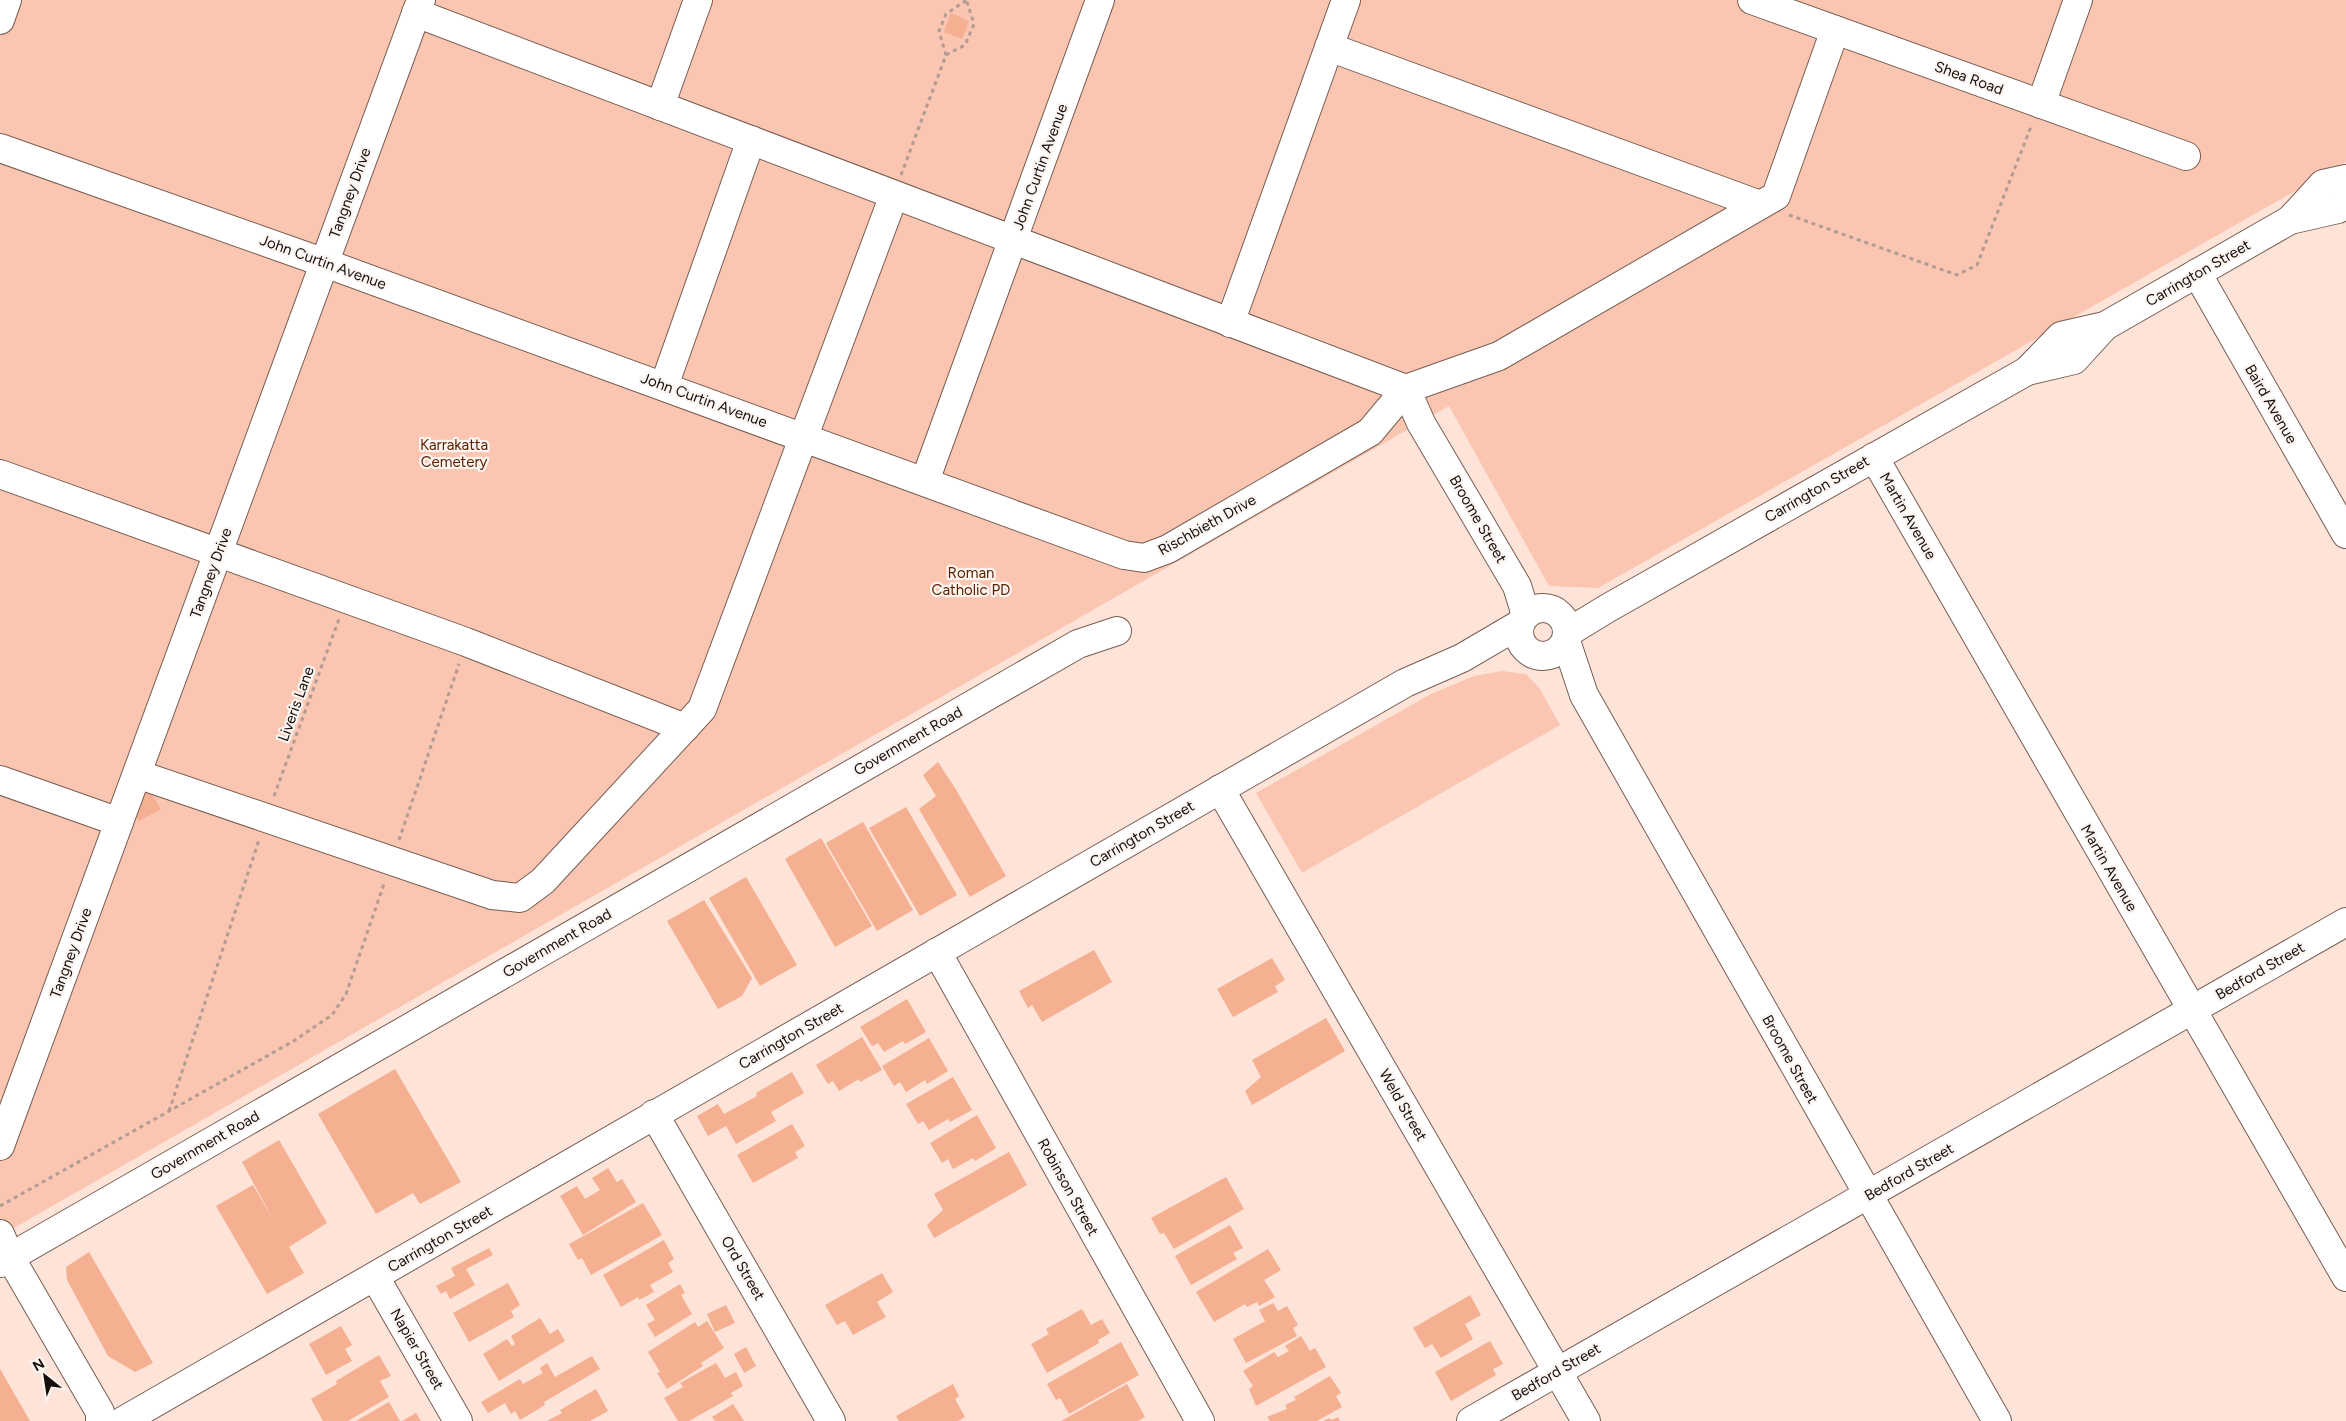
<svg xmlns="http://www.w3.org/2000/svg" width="2346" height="1421" font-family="Figtree,sans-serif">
	<rect width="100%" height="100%" fill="#fde3d8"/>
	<g fill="#fac6b1">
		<path d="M 0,0 L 2346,0 L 2346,162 L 1598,588 L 1549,586 L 1449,406 L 0,1236 Z"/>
		<path d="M 1502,671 L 1526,674 L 1540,689 L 1560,725 L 1302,873 L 1256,793 L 1431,694 L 1474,676 Z"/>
	</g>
	<g fill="#f5af91">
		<path d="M 951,13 L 969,21 L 962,39 L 944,32 Z"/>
		<path d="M 938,762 L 955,788 L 1006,876 L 970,897 L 919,809 L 936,796 L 923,775 Z"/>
		<path d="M 150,791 L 161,809 L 139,821 L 129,804 Z"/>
		<path d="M 906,807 L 957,895 L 920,916 L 869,828 Z"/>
		<path d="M 863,822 L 913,910 L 877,931 L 826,843 Z"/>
		<path d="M 821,838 L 872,926 L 835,947 L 785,859 Z"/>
		<path d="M 746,877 L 797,965 L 760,986 L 709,898 Z"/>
		<path d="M 704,900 L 752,978 L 742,996 L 718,1009 L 667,921 Z"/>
		<path d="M 1094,950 L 1112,982 L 1042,1022 L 1032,1005 L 1028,1008 L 1019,991 Z"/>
		<path d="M 1272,958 L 1285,980 L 1275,986 L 1278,992 L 1233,1017 L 1217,989 Z"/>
		<path d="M 907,999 L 926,1032 L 905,1044 L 903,1041 L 884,1052 L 878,1043 L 872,1046 L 860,1027 Z"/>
		<path d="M 1326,1018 L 1345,1051 L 1252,1105 L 1245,1091 L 1261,1077 L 1252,1060 Z"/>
		<path d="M 862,1037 L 882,1070 L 860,1082 L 859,1079 L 839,1091 L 833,1081 L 828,1084 L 816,1065 Z"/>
		<path d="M 929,1038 L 948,1071 L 927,1084 L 925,1080 L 906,1092 L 900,1082 L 894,1086 L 882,1066 Z"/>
		<path d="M 395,1069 L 461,1182 L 420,1204 L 413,1193 L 376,1214 L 318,1114 Z"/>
		<path d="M 792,1072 L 804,1093 L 771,1112 L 776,1121 L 736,1144 L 726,1126 L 708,1136 L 697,1116 L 718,1104 L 724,1114 L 757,1096 L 756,1093 Z"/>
		<path d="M 953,1077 L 972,1110 L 950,1122 L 948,1119 L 929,1130 L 923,1121 L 918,1124 L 906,1104 Z"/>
		<path d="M 977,1115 L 996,1148 L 975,1161 L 973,1158 L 953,1169 L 948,1159 L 942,1163 L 930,1143 Z"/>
		<path d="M 792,1124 L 805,1146 L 795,1152 L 798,1158 L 753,1183 L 737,1155 Z"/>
		<path d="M 279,1140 L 327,1223 L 289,1247 L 304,1273 L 267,1294 L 216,1206 L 253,1185 L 275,1223 L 242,1162 Z"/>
		<path d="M 1009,1152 L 1027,1185 L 934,1238 L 927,1225 L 943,1210 L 934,1194 Z"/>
		<path d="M 608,1168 L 617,1182 L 622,1179 L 636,1202 L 583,1235 L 560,1196 L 577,1186 L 585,1199 L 600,1190 L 592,1178 Z"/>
		<path d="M 1226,1177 L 1244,1209 L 1174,1249 L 1164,1233 L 1160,1234 L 1151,1218 Z"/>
		<path d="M 643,1203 L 662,1235 L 591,1275 L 582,1258 L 578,1260 L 569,1244 Z"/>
		<path d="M 1230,1225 L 1243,1248 L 1233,1253 L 1237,1259 L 1191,1285 L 1175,1256 Z"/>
		<path d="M 664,1240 L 674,1259 L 668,1263 L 673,1272 L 650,1285 L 654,1292 L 639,1300 L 638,1297 L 621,1307 L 603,1275 Z"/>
		<path d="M 489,1248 L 493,1255 L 466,1269 L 475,1285 L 450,1299 L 446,1291 L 441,1294 L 436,1286 L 455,1276 L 451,1268 Z"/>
		<path d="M 1268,1249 L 1281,1270 L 1264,1280 L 1275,1297 L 1259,1306 L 1257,1302 L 1247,1307 L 1245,1304 L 1214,1322 L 1196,1292 Z"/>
		<path d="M 89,1252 L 153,1363 L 135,1372 L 108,1356 L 67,1280 L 66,1267 Z"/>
		<path d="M 882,1273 L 893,1292 L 877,1302 L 886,1317 L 853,1335 L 845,1321 L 837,1325 L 825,1305 Z"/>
		<path d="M 508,1283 L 520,1305 L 511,1311 L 514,1317 L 469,1342 L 453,1313 Z"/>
		<path d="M 680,1284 L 685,1293 L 681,1295 L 692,1314 L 655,1337 L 647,1324 L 655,1320 L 646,1305 Z"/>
		<path d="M 1470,1295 L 1481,1315 L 1465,1324 L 1473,1339 L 1441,1358 L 1432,1344 L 1425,1348 L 1413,1328 Z"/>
		<path d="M 1273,1303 L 1278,1311 L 1287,1306 L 1298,1325 L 1293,1328 L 1297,1336 L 1246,1363 L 1233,1339 L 1265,1321 L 1259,1310 Z"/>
		<path d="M 726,1305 L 735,1323 L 715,1332 L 707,1314 Z"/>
		<path d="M 1082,1309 L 1091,1325 L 1102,1319 L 1110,1333 L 1098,1340 L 1099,1343 L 1047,1373 L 1031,1344 L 1049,1334 L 1046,1329 Z"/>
		<path d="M 540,1318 L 550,1334 L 558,1329 L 565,1341 L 499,1381 L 483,1354 L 507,1339 L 512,1346 L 515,1344 L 511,1336 Z"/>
		<path d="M 707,1321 L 724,1348 L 701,1363 L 703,1366 L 667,1389 L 657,1373 L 660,1372 L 648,1352 L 695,1322 L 698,1327 Z"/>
		<path d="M 341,1326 L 352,1345 L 345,1349 L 352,1361 L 326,1375 L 309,1344 Z"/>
		<path d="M 1301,1336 L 1310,1351 L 1315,1348 L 1326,1367 L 1256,1406 L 1249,1389 L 1253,1386 L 1243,1371 L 1274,1352 L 1278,1357 L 1289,1351 L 1285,1346 Z"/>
		<path d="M 1490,1341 L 1503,1364 L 1493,1369 L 1496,1375 L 1451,1401 L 1435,1372 Z"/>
		<path d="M 1121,1342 L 1139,1375 L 1069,1414 L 1060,1398 L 1056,1400 L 1047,1384 Z"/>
		<path d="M 746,1347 L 756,1366 L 744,1373 L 734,1354 Z"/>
		<path d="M 379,1355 L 391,1376 L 380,1381 L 389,1397 L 348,1421 L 323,1421 L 311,1399 L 337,1384 L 336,1381 Z"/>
		<path d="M 592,1356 L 600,1369 L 544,1402 L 545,1405 L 520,1420 L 515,1411 L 511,1414 L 505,1403 L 488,1413 L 481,1402 L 520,1379 L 523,1384 L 543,1373 L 540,1368 L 547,1363 L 555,1377 Z"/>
		<path d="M 716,1363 L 725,1378 L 736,1372 L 743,1386 L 731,1393 L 733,1396 L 689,1421 L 678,1421 L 664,1398 L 683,1387 L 680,1383 Z"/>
		<path d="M 0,1369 L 30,1421 L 0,1421 Z"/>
		<path d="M 1330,1376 L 1341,1393 L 1336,1396 L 1342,1407 L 1317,1421 L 1270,1421 L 1267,1417 L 1287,1409 L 1285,1405 L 1296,1400 L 1294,1397 Z"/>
		<path d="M 953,1384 L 959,1396 L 955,1399 L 965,1417 L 958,1421 L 899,1421 L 896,1416 Z"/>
		<path d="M 1127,1384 L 1145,1417 L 1138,1421 L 1061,1421 Z"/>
		<path d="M 596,1389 L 608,1411 L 590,1421 L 547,1421 L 562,1413 L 560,1410 Z"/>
		<path d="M 389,1402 L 400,1421 L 356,1421 Z"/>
		<path d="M 733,1404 L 744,1421 L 715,1421 L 712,1417 Z"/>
		<path d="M 416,1413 L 421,1421 L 402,1421 Z"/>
		<path d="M 1338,1417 L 1340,1421 L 1323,1421 L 1329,1418 L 1332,1420 Z"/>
	</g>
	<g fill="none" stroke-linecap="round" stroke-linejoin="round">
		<defs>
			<g id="minor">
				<path d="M 1752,0 L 2186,156"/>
				<path d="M 416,13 L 1406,389 L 1499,356 L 1776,196 L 1835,30"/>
				<path d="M 0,20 L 7,0"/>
				<path d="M 1329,47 L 1760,205"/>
				<path d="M 2041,104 L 2078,0"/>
				<path d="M 660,106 L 698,0"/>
				<path d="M 0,148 L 325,263 L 1124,555 L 1144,558 L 1168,549 L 1370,432 L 1406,389"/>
				<path d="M 2290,220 L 2323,184 L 2346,179"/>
				<path d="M 2197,273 L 2346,534"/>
				<path d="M 1230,323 L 1346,0"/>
				<path d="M 2027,371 L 2074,360 L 2105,326"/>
				<path d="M 664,386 L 751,140"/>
				<path d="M 1406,389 L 1421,423 L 1517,586 L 1526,615"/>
				<path d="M 1874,457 L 2346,1277"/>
				<path d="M 0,474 L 466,642 L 685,728"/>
				<path d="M 925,481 L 1100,0"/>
				<circle cx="1543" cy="632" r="24"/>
				<path d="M 1567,633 L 1608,608 L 2027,371 L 2061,336 L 2105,326 L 2290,220 L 2338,209 L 2346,200"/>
				<path d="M 1566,641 L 1584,695 L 1997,1421"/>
				<path d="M 137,774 L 492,895 L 520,898 L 543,881 L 702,709 L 894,195"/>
				<path d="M 0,780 L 119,822"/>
				<path d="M 1220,789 L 1586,1421"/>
				<path d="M 937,952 L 1200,1421"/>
				<path d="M 654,1114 L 831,1421"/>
				<path d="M 0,1146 L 421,0"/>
				<path d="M 0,1234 L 10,1257 L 100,1412 L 100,1421"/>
				<path d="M 0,1263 L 1078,644 L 1117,631"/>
				<path d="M 375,1277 L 458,1421"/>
				<path d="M 123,1421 L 1405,683 L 1462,658 L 1520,624"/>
				<path d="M 1471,1421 L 2346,922"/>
			</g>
		</defs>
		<use href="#minor" stroke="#785d52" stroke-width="30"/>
		<g stroke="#b09c93" stroke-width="3" stroke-dasharray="4 4" stroke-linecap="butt">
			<path d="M 946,55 L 965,45 L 974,24 L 967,2"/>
			<path d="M 901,175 L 946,55 L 939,31 L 946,14 L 967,0"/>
			<path d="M 1789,215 L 1957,275 L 1977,265 L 2032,124"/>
			<path d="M 274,796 L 339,619"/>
			<path d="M 399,840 L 459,664"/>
			<path d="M 169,1111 L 259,840"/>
			<path d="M 0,1206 L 292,1042 L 332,1015 L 346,994 L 385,881"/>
		</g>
		<use href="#minor" stroke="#fff" stroke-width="28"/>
	</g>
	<g text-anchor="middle" stroke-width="4.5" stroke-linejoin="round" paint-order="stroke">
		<g font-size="15" fill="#170d09" stroke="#fbf5f2">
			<text transform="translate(1969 78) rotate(20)" y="5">Shea Road</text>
			<text transform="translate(1040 167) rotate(-70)" y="5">John Curtin Avenue</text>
			<text transform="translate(350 193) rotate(-70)" y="5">Tangney Drive</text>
			<text transform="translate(323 262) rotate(20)" y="5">John Curtin Avenue</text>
			<text transform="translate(2198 273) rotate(-30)" y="5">Carrington Street</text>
			<text transform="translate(704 400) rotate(20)" y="5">John Curtin Avenue</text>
			<text transform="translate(2271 404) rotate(60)" y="5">Baird Avenue</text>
			<text transform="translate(1817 489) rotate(-30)" y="5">Carrington Street</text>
			<text transform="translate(1908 516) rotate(60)" y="5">Martin Avenue</text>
			<text transform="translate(1478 519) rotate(60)" y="5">Broome Street</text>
			<text transform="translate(1207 525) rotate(-29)" y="5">Rischbieth Drive</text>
			<text transform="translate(211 573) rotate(-70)" y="5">Tangney Drive</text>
			<text transform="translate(296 704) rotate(-70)" y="5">Liveris Lane</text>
			<text transform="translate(908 741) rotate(-30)" y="5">Government Road</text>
			<text transform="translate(1142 834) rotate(-30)" y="5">Carrington Street</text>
			<text transform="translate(2109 868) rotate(60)" y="5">Martin Avenue</text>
			<text transform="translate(557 943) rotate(-30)" y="5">Government Road</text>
			<text transform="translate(71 953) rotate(-70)" y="5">Tangney Drive</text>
			<text transform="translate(2260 971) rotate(-30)" y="5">Bedford Street</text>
			<text transform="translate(791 1036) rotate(-30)" y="5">Carrington Street</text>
			<text transform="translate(1790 1059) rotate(61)" y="5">Broome Street</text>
			<text transform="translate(1403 1105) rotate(60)" y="5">Weld Street</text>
			<text transform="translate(205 1145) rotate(-30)" y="5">Government Road</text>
			<text transform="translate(1909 1172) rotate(-30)" y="5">Bedford Street</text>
			<text transform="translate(1068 1187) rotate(61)" y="5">Robinson Street</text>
			<text transform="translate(440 1239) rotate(-30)" y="5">Carrington Street</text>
			<text transform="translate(743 1268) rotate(60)" y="5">Ord Street</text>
			<text transform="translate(417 1349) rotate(60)" y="5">Napier Street</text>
			<text transform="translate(1556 1372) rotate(-30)" y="5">Bedford Street</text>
		</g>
		<g font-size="15" fill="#5d2100" stroke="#fbf5f2">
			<text x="454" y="450">Karrakatta<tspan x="454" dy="17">Cemetery</tspan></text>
			<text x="971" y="578">Roman<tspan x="971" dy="17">Catholic PD</tspan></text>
		</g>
	</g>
	<g transform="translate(45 1376) rotate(330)" stroke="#fbf5f2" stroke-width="4" paint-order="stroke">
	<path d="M0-4L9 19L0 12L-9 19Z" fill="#170d09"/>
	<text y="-8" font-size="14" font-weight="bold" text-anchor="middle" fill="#170d09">N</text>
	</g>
</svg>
